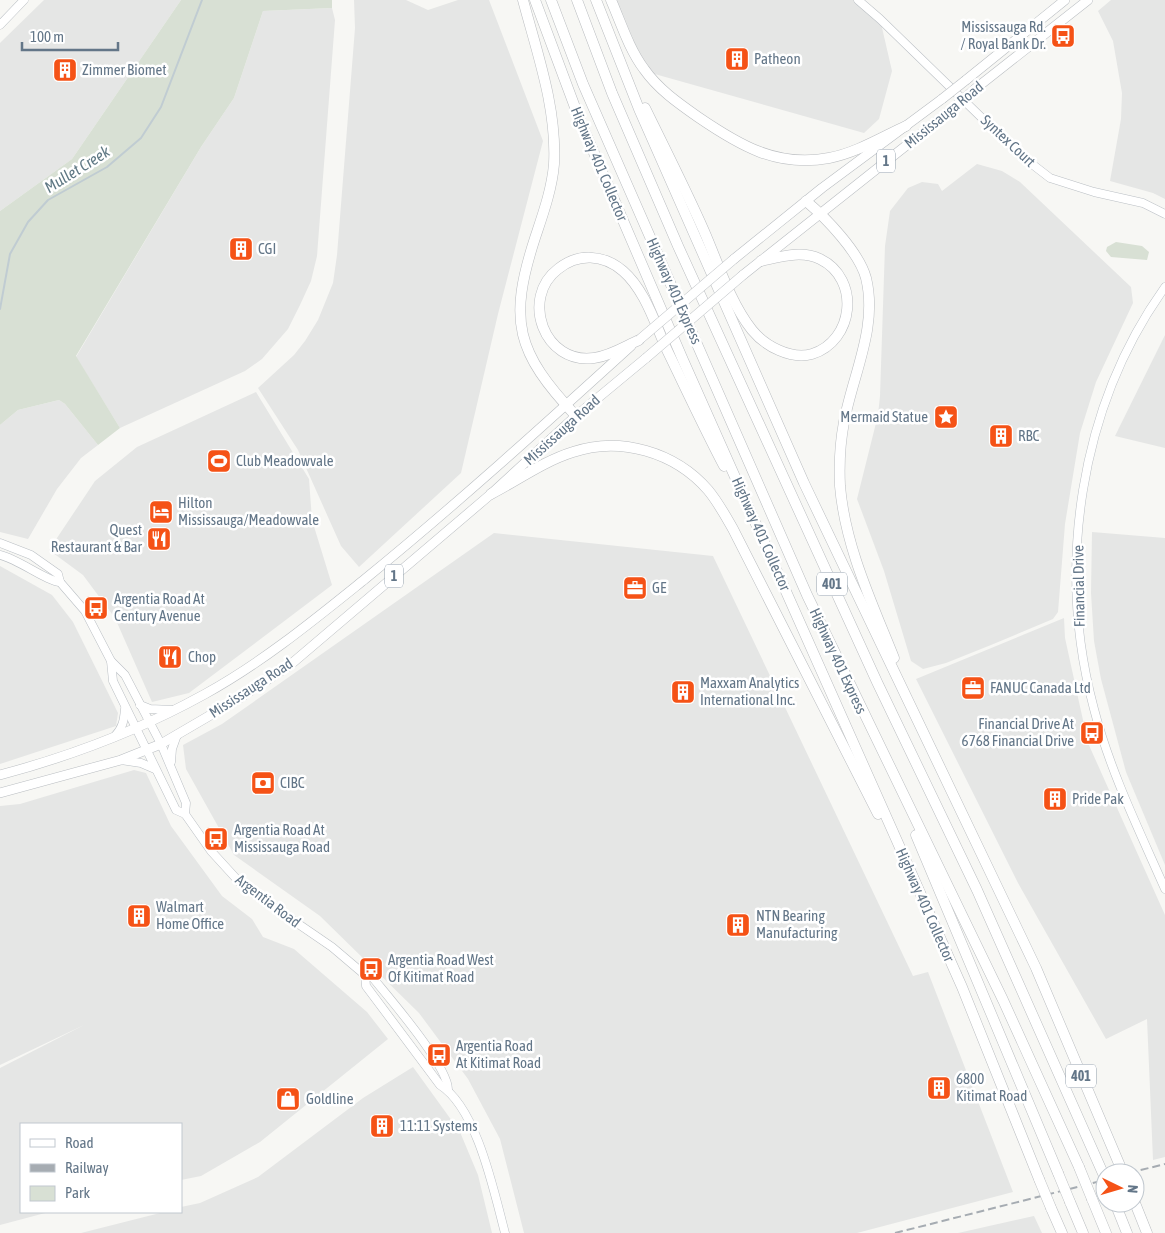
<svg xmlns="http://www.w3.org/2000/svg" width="1165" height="1233" font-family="'Asap Condensed',sans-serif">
	<rect width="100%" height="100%" fill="#f7f7f4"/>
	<g fill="#e5e6e5">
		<path d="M 44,0 L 181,0 L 72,159 L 0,211 L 0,43 Z"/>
		<path d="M 354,0 L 406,0 L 428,10 L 458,0 L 489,0 L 543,141 L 498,314 L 461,473 L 359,567 L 341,546 L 298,450 L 258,388 L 294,355 L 305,341 L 318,320 L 333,283 L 337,255 L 355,28 Z"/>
		<path d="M 615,0 L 858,0 L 880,19 L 892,71 L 879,119 L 864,133 L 644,71 Z"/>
		<path d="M 1111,0 L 1165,0 L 1165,199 L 1153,193 L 1110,181 L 1121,119 L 1122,93 L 1113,41 L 1098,11 Z"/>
		<path d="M 332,8 L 335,20 L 317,256 L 311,281 L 300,305 L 288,329 L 262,359 L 245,371 L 120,428 L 76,357 L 201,147 L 234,98 L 263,11 Z"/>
		<path d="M 977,164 L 1002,171 L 1020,182 L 1131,287 L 1133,303 L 1096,382 L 1080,433 L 1065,524 L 1058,612 L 1053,619 L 991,645 L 946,663 L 923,669 L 911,661 L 884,571 L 857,499 L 878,415 L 880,396 L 885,246 L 890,211 L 908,188 L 922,182 L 938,184 L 942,191 Z"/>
		<path d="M 1165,335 L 1165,448 L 1115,436 Z"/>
		<path d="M 256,392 L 309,479 L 312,520 L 332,585 L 189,693 L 152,702 L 115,618 L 83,575 L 49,550 L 95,481 L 137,447 Z"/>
		<path d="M 59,400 L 65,404 L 98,445 L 81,458 L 57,489 L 28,539 L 0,532 L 0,425 L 18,410 Z"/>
		<path d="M 1092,532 L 1165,538 L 1165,865 L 1126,772 L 1101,679 L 1094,641 L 1091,593 Z"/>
		<path d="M 494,533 L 713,556 L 913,976 L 928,972 L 1013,1192 L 857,1233 L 524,1233 L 500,1139 L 468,1079 L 419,1013 L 320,916 L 234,855 L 186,769 L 183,745 L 222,724 Z"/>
		<path d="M 0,566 L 52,595 L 73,622 L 118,713 L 116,726 L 0,764 Z"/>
		<path d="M 1064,618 L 1065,638 L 1088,743 L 1165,915 L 1165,1157 L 1153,1160 L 1147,1019 L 1106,1039 L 1018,883 L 916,679 Z"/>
		<path d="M 134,770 L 146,773 L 171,826 L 222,896 L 252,919 L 263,937 L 294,949 L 367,1012 L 388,1039 L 260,1142 L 201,1176 L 181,1180 L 181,1124 L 21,1124 L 21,1212 L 49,1212 L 0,1225 L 0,1068 L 84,1025 L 0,1065 L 0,806 L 20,804 Z"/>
		<path d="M 413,1067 L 460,1132 L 478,1175 L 492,1233 L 81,1233 L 164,1212 L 181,1212 L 181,1207 L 200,1203 L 258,1177 L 363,1098 Z"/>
		<path d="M 1034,1216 L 1042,1233 L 958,1233 Z"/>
	</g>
	<g fill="#d8e0d4">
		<path d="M 181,0 L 332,0 L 332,8 L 263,11 L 234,98 L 201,147 L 76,356 L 120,428 L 98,445 L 65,404 L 59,400 L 18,410 L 0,425 L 0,211 L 72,159 Z"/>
		<path d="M 1116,242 L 1142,246 L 1149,252 L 1147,260 L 1111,257 L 1106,251 L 1107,247 Z"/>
	</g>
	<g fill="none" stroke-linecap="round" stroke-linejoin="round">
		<path stroke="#c0ccd2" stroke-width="2" d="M 0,309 L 10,254 L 28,222 L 48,200 L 107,167 L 141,138 L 161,107 L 202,0"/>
		<defs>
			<g id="secondary">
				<path d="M 858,0 L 880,19 L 1019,154 L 1050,178 L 1094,192 L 1143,203 L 1165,214"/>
				<path d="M 0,25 L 24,0"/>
				<path d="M 1165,287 C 1079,407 1056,568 1094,709 C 1110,771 1139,830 1165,889"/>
				<path d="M 0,543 L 31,555 L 58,574 L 60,582 L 85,611 L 111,661 L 113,681 L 176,810 L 185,814"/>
				<path d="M 0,555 C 18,559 48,582 60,582"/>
				<path d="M 111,661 L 125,675 L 161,744 L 186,803 L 185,814 L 211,851 L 243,886 L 332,947 L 365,975 L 373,978 C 390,999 449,1067 448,1090"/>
				<path d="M 140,705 L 150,709 L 173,710"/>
				<path d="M 114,737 C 123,728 124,720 125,709"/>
				<path d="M 121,760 L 141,763 L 155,769"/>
				<path d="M 171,762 L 172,749 L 177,735"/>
				<path d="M 365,975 L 366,986 L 440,1085 C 477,1108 494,1192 505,1233"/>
			</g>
			<g id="primary">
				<path d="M 966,80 L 1065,0"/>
				<path d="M 975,89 L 1088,0"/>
				<path d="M 734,259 L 822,188 L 942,99"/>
				<path d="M 743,275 L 951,110"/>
				<path d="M 0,775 C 71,756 140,730 205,694 C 263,662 314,620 365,579 C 457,504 544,425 631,346"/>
				<path d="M 0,793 L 121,760 L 161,744 L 238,699 L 290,665 L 491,494 L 576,416 L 646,358"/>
			</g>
			<g id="highway">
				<path d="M 523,0 C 537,53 557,108 554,164 C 552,189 543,214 535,238 C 508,321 516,352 576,416"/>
				<path d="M 535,0 L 579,118 L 683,360 L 962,987 L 1039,1179"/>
				<path d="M 551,0 L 583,84 L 807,595 L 1003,1000 L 1079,1167"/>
				<path d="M 577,0 L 612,93 L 678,246 L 877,682 L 977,890 L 1105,1178"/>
				<path d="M 596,0 L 639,109 L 804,483 L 1036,968 L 1123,1173"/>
				<path d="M 611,0 C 621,23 629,49 644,69 C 658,89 678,103 698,117 C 739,145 777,168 829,158 C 856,153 882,137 906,126"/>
				<path d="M 645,108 C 665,149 686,190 704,231 C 718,263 730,302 752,330 C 765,346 791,360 812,354 C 854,341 861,279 820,259 C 801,250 780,257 761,261"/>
				<path d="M 806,201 C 826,218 859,252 866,278 C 878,327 853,374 844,422 C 840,443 839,465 840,486 C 845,546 872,603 894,658"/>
				<path d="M 639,340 C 624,347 610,356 594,358 C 544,365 520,298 558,269 C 578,253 603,254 623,271 C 645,290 655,324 667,350 C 686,389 704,428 724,466"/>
				<path d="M 491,494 C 518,480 544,461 573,452 C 620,436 675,452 708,490 C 718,502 725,515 733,529 L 878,814"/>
				<path d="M 916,835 L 1058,1173"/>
				<path d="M 1092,1199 L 1106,1233"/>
				<path d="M 1070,1202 L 1083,1233"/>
				<path d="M 1115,1203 L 1127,1233"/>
				<path d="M 1135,1203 L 1147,1233"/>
				<path d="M 1051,1208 L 1062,1233"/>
			</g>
		</defs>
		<use href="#secondary" stroke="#babfc4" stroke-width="9"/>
		<use href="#primary" stroke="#b9bdc1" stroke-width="10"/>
		<use href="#highway" stroke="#babdc0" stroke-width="11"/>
		<use href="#secondary" stroke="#fff" stroke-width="8"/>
		<use href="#primary" stroke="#fff" stroke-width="9"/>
		<use href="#highway" stroke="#fff" stroke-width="10"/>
		<g stroke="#a6acb2" stroke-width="2" stroke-dasharray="8 4" stroke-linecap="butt">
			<path d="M 1129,1173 L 1165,1164"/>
			<path d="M 895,1233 L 1105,1180"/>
		</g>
		<defs>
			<g id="primary-bridge">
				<path d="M 942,99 L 966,80"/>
				<path d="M 951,110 L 975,89"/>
				<path d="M 639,340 L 734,259"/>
				<path d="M 646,358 L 743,275"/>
			</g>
			<g id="highway-bridge">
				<path d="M 1079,1167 L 1092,1199"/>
				<path d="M 1058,1173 L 1070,1202"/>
				<path d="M 1039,1179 L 1051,1208"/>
			</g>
		</defs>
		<use href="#primary-bridge" stroke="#b9bdc1" stroke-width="10" stroke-linecap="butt"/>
		<use href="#highway-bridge" stroke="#babdc0" stroke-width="11" stroke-linecap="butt"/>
		<use href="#primary-bridge" stroke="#fff" stroke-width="9"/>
		<use href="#highway-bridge" stroke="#fff" stroke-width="10"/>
	</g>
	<defs>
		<symbol id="bus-square" viewBox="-11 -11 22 22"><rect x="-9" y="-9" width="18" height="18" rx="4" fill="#f55216" stroke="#fff"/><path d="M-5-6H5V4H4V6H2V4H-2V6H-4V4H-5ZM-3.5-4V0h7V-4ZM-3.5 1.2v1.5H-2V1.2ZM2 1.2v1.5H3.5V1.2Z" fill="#fff"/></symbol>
		<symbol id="building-square" viewBox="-11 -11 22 22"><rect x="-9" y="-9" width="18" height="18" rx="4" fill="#f55216" stroke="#fff"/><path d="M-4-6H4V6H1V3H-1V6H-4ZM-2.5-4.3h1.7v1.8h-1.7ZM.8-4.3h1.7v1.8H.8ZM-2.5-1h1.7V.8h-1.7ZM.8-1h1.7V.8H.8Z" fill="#fff"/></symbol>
		<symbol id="sight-square" viewBox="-11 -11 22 22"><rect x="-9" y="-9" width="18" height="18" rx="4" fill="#f55216" stroke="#fff"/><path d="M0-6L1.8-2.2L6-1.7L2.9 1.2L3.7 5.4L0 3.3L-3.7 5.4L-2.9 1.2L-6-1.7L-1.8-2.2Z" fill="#fff"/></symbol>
		<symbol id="stadium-square" viewBox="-11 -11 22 22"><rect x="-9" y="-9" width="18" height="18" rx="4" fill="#f55216" stroke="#fff"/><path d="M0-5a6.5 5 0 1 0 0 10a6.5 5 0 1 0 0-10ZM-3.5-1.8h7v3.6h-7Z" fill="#fff"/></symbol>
		<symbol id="hotel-square" viewBox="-11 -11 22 22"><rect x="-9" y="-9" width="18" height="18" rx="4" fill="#f55216" stroke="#fff"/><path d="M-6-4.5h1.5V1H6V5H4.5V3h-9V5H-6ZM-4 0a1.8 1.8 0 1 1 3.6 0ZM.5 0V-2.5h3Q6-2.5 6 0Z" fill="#fff"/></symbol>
		<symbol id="restaurant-square" viewBox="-11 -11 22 22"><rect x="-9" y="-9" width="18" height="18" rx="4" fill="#f55216" stroke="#fff"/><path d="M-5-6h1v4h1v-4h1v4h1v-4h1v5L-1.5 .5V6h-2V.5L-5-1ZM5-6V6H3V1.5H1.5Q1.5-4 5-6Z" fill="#fff"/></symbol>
		<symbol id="office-square" viewBox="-11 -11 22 22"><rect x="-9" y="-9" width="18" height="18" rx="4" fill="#f55216" stroke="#fff"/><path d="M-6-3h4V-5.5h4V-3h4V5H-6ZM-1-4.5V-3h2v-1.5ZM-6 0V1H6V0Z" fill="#fff"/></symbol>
		<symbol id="bank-square" viewBox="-11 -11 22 22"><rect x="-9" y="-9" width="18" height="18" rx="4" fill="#f55216" stroke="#fff"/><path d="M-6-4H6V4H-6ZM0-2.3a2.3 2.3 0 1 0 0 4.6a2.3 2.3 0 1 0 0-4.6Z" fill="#fff"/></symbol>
		<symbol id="shop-square" viewBox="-11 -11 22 22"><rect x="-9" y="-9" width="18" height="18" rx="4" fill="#f55216" stroke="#fff"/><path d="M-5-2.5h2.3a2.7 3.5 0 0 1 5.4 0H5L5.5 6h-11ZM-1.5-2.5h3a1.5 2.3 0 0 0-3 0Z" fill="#fff"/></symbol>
	</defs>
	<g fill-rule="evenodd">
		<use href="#bus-square" x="1049" y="22" width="28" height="28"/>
		<use href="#building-square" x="723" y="45" width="28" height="28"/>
		<use href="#building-square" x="51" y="56" width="28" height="28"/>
		<use href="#building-square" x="227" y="235" width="28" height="28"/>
		<use href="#sight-square" x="932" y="403" width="28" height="28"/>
		<use href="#building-square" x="987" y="422" width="28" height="28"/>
		<use href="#stadium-square" x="205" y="447" width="28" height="28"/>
		<use href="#hotel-square" x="147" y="498" width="28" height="28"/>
		<use href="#restaurant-square" x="145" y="525" width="28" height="28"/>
		<use href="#office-square" x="621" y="574" width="28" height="28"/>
		<use href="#bus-square" x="82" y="594" width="28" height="28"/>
		<use href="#restaurant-square" x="156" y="643" width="28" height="28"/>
		<use href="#office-square" x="959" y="674" width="28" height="28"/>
		<use href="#building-square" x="669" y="678" width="28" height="28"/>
		<use href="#bus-square" x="1078" y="719" width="28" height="28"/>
		<use href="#bank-square" x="249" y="769" width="28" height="28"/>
		<use href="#building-square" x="1041" y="785" width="28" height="28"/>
		<use href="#bus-square" x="202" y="825" width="28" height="28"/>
		<use href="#building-square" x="125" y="902" width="28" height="28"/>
		<use href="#building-square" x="724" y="911" width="28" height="28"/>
		<use href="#bus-square" x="357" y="955" width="28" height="28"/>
		<use href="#bus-square" x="425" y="1041" width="28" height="28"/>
		<use href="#building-square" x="925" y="1074" width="28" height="28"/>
		<use href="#shop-square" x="274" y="1085" width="28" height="28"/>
		<use href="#building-square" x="368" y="1112" width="28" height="28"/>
	</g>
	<g text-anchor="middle" stroke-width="5" stroke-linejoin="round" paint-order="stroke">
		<g fill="#fff" stroke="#929fac" stroke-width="1">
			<rect x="877" y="149.5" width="18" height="23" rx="4"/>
			<rect x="385" y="564.5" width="18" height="23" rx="4"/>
			<rect x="817" y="572.5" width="30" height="23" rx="4"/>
			<rect x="1066" y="1064.5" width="30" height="23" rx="4"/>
		</g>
		<g font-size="14" font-weight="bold" fill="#637688">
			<text x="886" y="166">1</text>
			<text x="394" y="581">1</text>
			<text x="832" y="589">401</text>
			<text x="1081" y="1081">401</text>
		</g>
		<g font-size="15" fill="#637688" stroke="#fff" text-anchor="start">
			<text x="1046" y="32" text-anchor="end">Mississauga Rd.<tspan x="1046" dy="17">/ Royal Bank Dr.</tspan></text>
			<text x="754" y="64">Patheon</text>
			<text x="82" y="75">Zimmer Biomet</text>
			<text x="258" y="254">CGI</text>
			<text x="928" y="422" text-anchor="end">Mermaid Statue</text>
			<text x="1018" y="441">RBC</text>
			<text x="236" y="466">Club Meadowvale</text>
			<text x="178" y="508">Hilton<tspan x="178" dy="17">Mississauga/Meadowvale</tspan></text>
			<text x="142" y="535" text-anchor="end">Quest<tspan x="142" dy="17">Restaurant &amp; Bar</tspan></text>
			<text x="652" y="593">GE</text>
			<text x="114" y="604">Argentia Road At<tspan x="114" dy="17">Century Avenue</tspan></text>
			<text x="188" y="662">Chop</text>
			<text x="700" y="688">Maxxam Analytics<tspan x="700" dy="17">International Inc.</tspan></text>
			<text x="990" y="693">FANUC Canada Ltd</text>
			<text x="1074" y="729" text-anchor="end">Financial Drive At<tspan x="1074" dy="17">6768 Financial Drive</tspan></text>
			<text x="280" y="788">CIBC</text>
			<text x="1072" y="804">Pride Pak</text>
			<text x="234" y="835">Argentia Road At<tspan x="234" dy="17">Mississauga Road</tspan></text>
			<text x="156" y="912">Walmart<tspan x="156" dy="17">Home Office</tspan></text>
			<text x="756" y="921">NTN Bearing<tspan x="756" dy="17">Manufacturing</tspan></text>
			<text x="388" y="965">Argentia Road West<tspan x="388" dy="17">Of Kitimat Road</tspan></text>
			<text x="456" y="1051">Argentia Road<tspan x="456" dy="17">At Kitimat Road</tspan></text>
			<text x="956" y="1084">6800<tspan x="956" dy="17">Kitimat Road</tspan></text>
			<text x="306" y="1104">Goldline</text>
			<text x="400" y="1131">11:11 Systems</text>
		</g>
		<g font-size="15" fill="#637688" stroke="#fff">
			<text transform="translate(944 115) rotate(-39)" y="5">Mississauga Road</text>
			<text transform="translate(1008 141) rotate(43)" y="5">Syntex Court</text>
			<text transform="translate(599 164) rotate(67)" y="5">Highway 401 Collector</text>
			<text transform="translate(674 291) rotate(66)" y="5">Highway 401 Express</text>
			<text transform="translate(562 430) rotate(-42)" y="5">Mississauga Road</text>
			<text transform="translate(761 534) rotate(66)" y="5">Highway 401 Collector</text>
			<text transform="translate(1079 586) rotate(-91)" y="5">Financial Drive</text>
			<text transform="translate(838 661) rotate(65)" y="5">Highway 401 Express</text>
			<text transform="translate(251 688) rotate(-33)" y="5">Mississauga Road</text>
			<text transform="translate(268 901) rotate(37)" y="5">Argentia Road</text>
			<text transform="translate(925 905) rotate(66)" y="5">Highway 401 Collector</text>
		</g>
		<g font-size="16" font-style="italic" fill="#5f7884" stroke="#fff">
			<text transform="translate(77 169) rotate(-32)" y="6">Mullet Creek</text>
		</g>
	</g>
	<rect x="20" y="1123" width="162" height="90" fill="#ffffff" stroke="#c1c8cf"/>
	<rect x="30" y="1139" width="25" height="8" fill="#ffffff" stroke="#c1c8cf"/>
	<text x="65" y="1148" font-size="15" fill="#637688">Road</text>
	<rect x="30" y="1164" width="25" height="8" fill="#a6acb2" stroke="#c1c8cf"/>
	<text x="65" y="1173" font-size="15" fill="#637688">Railway</text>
	<rect x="30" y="1186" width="25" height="15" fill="#d8e0d4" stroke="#c1c8cf"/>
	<text x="65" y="1198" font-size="15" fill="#637688">Park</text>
	<g transform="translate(1120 1188) rotate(95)"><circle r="24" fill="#ffffff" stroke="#c1c8cf"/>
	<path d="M0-4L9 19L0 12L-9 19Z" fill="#f55216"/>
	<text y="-8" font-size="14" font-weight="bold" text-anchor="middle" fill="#637688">N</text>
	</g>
	<path d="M22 42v8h96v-8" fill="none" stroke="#637688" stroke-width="2.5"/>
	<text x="30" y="42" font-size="15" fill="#637688" stroke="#ffffff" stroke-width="4" paint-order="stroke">100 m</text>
</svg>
